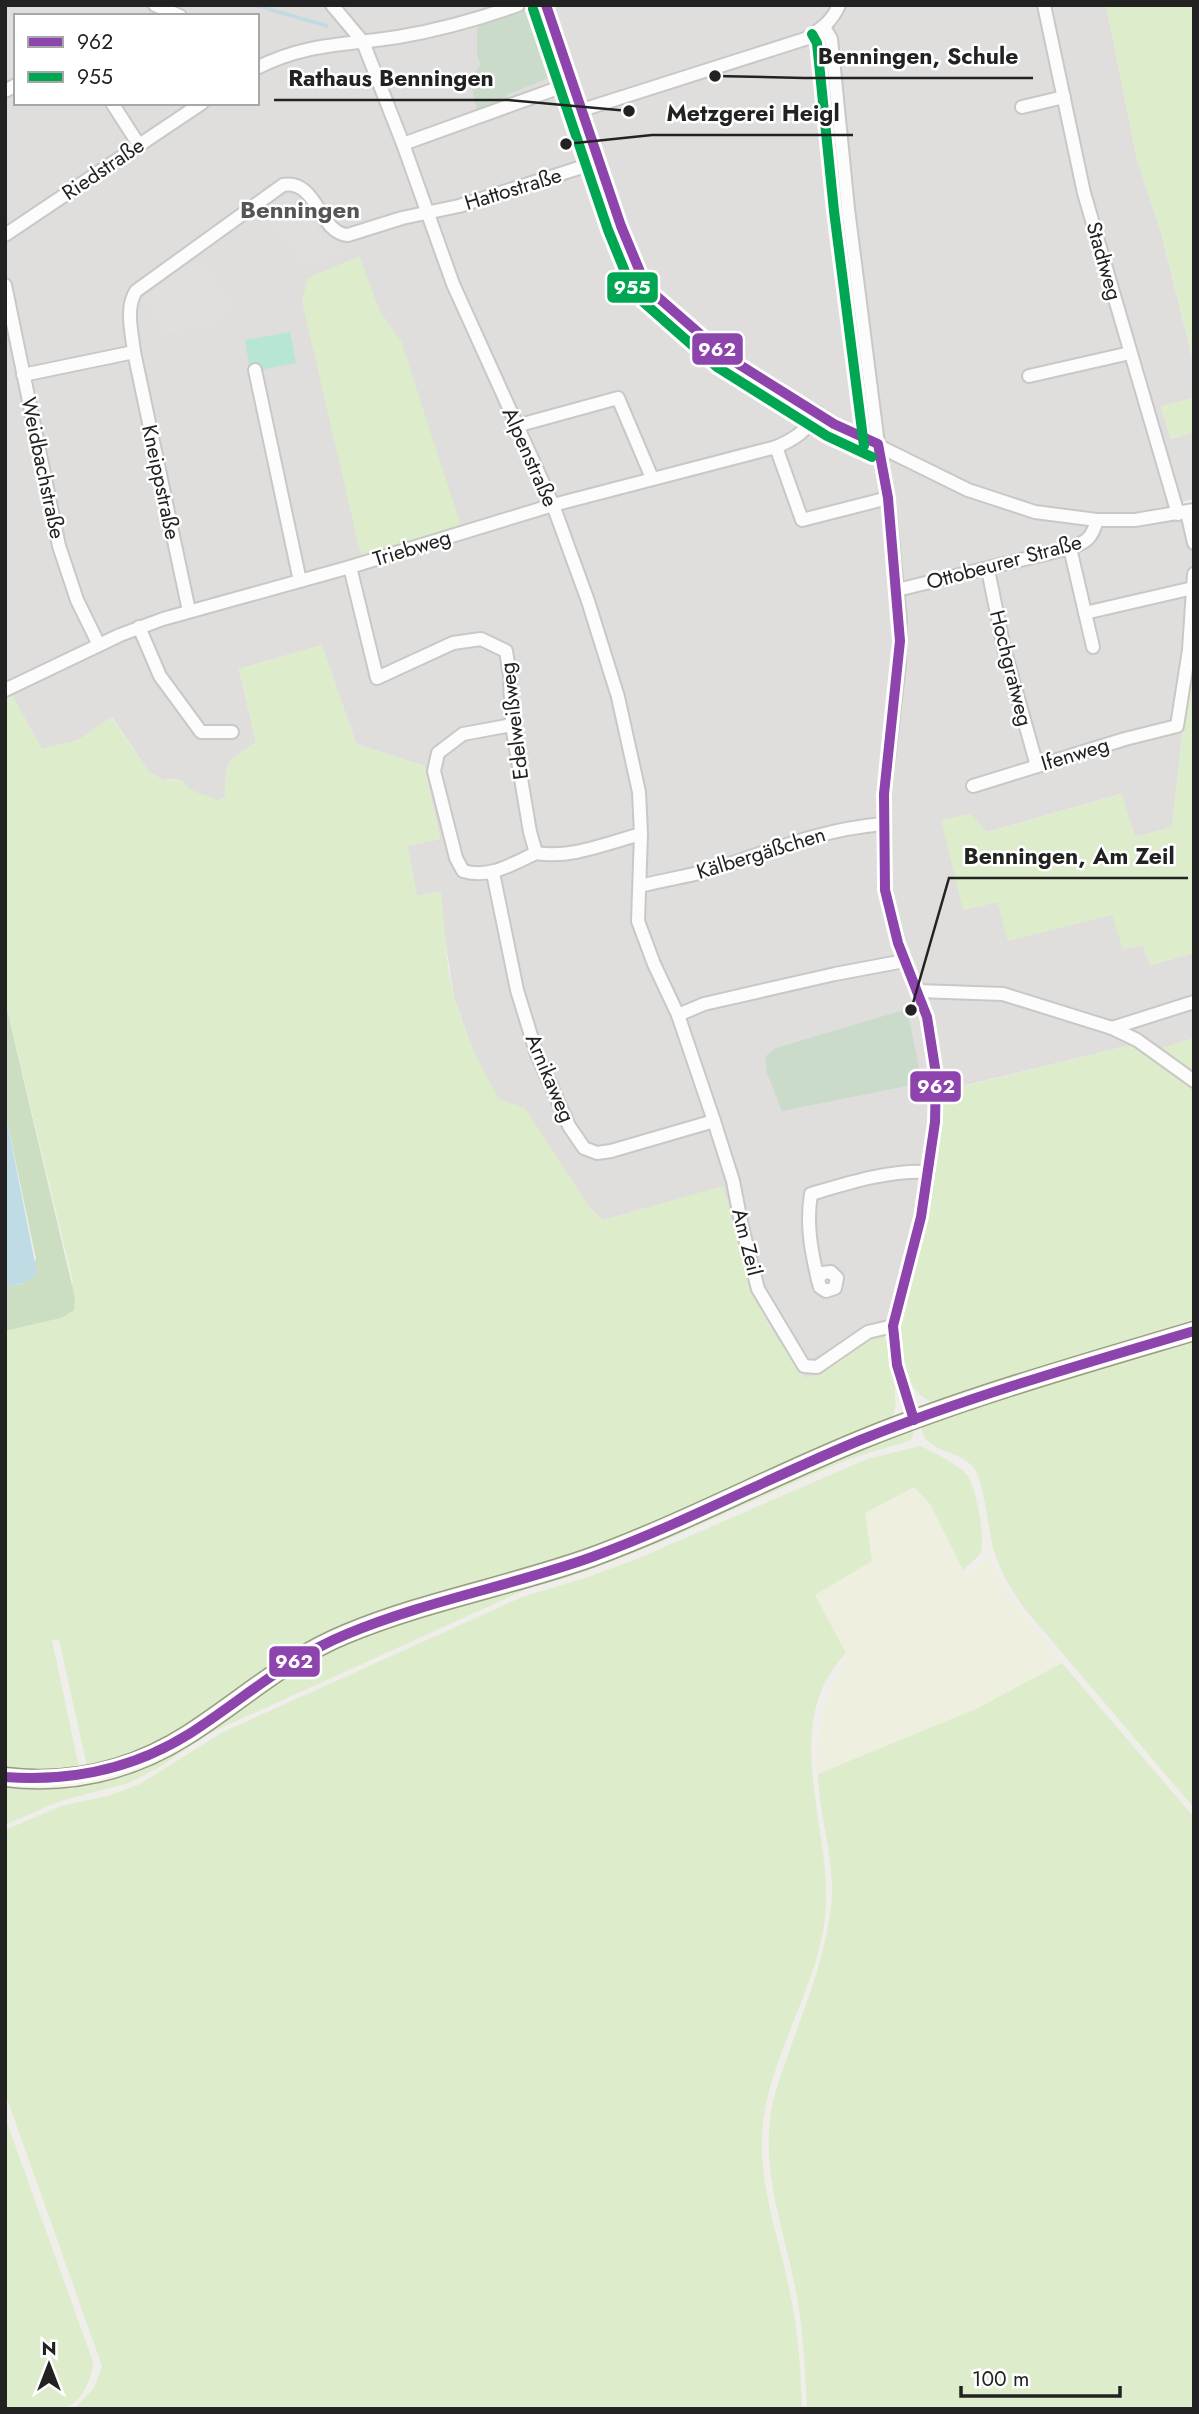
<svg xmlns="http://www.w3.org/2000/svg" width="1199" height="2414" font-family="Jost,sans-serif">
	<rect width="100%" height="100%" fill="#f0eeeb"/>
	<path fill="#dfdedc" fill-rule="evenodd" d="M 5,5 L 1106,5 L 1136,155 L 1161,232 L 1194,364 L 1194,398 L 1161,406 L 1171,439 L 1194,432 L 1194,499 L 1181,502 L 1194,513 L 1194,673 L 1189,674 L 1172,827 L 1135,837 L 1121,794 L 987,832 L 963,910 L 997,902 L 1113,915 L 1123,949 L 1143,945 L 1150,965 L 1194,953 L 1194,1038 L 1163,1048 L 1127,1046 L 930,1094 L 929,1127 L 919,1192 L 902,1274 L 888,1316 L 880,1334 L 859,1345 L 823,1374 L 805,1378 L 774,1334 L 751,1291 L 723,1187 L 603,1220 L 590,1208 L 499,1100 L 475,1056 L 454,998 L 442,919 L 440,892 L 417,896 L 407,846 L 440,839 L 424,766 L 356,744 L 322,645 L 239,669 L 256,742 L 230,760 L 226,773 L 225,797 L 219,801 L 191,792 L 182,781 L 172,779 L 163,780 L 149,772 L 112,717 L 79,740 L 42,749 L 5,685 ZM 16,16 L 257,16 L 257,103 L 16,103 Z"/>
	<path fill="#efefdf" d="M 914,1487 L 930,1504 L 965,1576 L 989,1558 L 1010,1598 L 1062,1663 L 978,1708 L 818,1774 L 817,1753 L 823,1711 L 839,1670 L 849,1657 L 814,1595 L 871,1561 L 865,1513 Z"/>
	<g fill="#ddeccb">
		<path d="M 1106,5 L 1194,5 L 1194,364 L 1161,232 L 1136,155 Z"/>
		<path d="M 359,256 L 380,311 L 401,341 L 461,526 L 361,556 L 302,301 L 308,278 Z"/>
		<path d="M 1194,398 L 1194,432 L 1171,439 L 1161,406 Z"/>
		<path d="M 322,645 L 356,744 L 424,766 L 440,839 L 407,846 L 417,896 L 441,892 C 445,927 445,965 455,1000 C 465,1035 481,1067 499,1099 L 525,1108 L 590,1208 L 603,1220 L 723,1186 L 751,1291 L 774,1334 L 805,1378 L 823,1374 L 859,1345 L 880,1334 L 884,1336 C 890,1348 899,1400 894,1413 C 893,1415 889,1421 888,1422 L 611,1544 L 408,1607 L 184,1729 L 122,1760 L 87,1766 L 59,1640 L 52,1640 L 79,1767 L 77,1770 L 68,1771 L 5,1770 L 5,1331 L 61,1318 L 73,1282 L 5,1001 L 5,696 L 11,693 L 42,749 L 79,740 L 111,717 L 149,772 L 163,780 L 182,781 C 195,796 204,793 219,801 L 225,797 L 226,773 L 230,760 L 256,742 L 239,669 Z"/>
		<path d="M 1194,673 L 1194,953 L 1150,965 L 1143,945 L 1123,949 L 1112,915 L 1008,941 L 997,902 L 963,910 L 941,820 L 970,814 L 988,832 L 1122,794 L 1135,837 L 1172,827 L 1189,674 Z"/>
		<path d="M 1194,1038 L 1194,1074 L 1155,1047 L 1163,1048 Z"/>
		<path d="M 1127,1046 L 1135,1046 L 1194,1087 L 1194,1325 L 937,1404 C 899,1393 895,1340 902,1307 C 906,1293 911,1280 915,1266 C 920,1249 923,1231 926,1214 C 933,1173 937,1133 941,1092 Z"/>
		<path d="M 1194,1337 L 1194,1808 L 1024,1608 C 1012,1590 1000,1572 994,1551 C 988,1532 985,1481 973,1467 C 958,1448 925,1455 921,1426 L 926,1422 Z"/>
		<path d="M 906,1430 L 914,1433 L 911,1440 C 889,1448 866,1452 845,1461 C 739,1504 638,1560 527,1589 L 210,1733 L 158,1768 L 129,1783 L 60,1801 L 5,1825 L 5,1783 L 60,1784 L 222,1717 L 336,1644 L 717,1509 Z"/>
		<path d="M 920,1446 C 930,1450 961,1466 967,1475 C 977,1489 986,1539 980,1555 L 963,1570 L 930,1504 L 914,1487 L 865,1513 L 872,1561 L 815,1595 L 846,1653 C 780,1722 829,1821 826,1903 C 824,1983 762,2062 762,2142 C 761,2193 781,2244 790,2293 C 798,2330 801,2370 802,2409 L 74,2409 L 94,2388 L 102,2366 L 5,2093 L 5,1830 L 61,1806 L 111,1795 L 140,1784 L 223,1732 L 522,1597 L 588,1577 L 639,1558 L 867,1459 Z"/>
		<path d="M 1062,1663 L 1194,1817 L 1194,2409 L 807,2409 C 805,2368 803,2326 795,2286 C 782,2223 759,2165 773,2101 C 791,2036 824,1973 831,1906 C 836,1862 819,1818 818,1774 L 978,1708 Z"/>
		<path d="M 5,2117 L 93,2362 C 92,2380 81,2405 61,2409 C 44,2412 23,2409 5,2409 Z"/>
	</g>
	<path fill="#cbdec1" d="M 5,1001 L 75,1298 L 74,1310 L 61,1318 L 5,1331 L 5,1287 L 23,1284 L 36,1259 L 5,1111 Z"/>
	<g fill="#cadbca">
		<path d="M 520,6 L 536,7 L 544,27 L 554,76 L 506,95 L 507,99 L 477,111 L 470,79 L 481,64 L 477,55 L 477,22 Z"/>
		<path d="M 907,1009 L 922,1083 L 782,1111 L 767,1073 L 765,1057 L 776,1048 Z"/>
	</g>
	<path fill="#b7e6d2" d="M 290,332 L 296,363 L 250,372 L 245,340 Z"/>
	<g fill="#e0dfde">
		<path d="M 286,190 L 326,238 L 343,252 L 301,269 L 296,255 L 263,208 Z"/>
		<path d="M 201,259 L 236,310 L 206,326 L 165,333 L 144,298 Z"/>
	</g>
	<path fill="#bfdbe3" d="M 5,1111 L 37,1273 C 29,1284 17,1285 5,1287 Z"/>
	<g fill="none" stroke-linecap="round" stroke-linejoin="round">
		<path stroke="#bfdbe3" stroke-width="3.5" d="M 255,5 L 327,26"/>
		<defs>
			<g id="street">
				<path d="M 155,5 L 180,16"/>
				<path d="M 332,5 L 363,42 L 403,144 L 453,284 L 553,505 L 588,601 L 618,697 L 639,792 L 641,834 L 638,921 L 654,964 L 678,1015 L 714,1121 L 733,1181 L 742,1227 L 758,1289 L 804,1366 L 817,1367 L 868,1332 L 893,1326"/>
				<path d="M 546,5 L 621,226 L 643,279 L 653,293 L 667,307 L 724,355 L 834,424 L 968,490 L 1035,512 L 1097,520 L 1135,520 L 1194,510"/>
				<path d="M 1044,5 L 1084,193 L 1178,514"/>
				<path d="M 824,27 L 831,39 L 848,209 L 878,444 L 888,498 L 900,620 L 899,664 L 884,794 L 885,890 L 898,943 L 927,1017 L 936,1074 L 935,1122 L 921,1217 L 893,1326 L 897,1365 L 914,1420"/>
				<path d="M 257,68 C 305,43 347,45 398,37 C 439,30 479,19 518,5"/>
				<path d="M 5,91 L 16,85"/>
				<path d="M 112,103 L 139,145"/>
				<path d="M 1022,107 L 1064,97"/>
				<path d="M 582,110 L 805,39 C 820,30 832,22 839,5"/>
				<path d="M 403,144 L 572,83"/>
				<path d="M 5,235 L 202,103"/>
				<path d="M 5,285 L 59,546 L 77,600 L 99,645"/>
				<path d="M 134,352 L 189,611"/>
				<path d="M 255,370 L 300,581"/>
				<path d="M 23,375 L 134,352 C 132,333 125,308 136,291 L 283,185 C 318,179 319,234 348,235 L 402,218 L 459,206 L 598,162"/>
				<path d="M 1029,376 L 1130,353"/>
				<path d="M 516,426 L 618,398 L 652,478"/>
				<path d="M 776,447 L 802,520 L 888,498"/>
				<path d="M 1187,512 L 1194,543"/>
				<path d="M 1070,548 L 1093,647"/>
				<path d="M 350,567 L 377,678 L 453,643 L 481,639 L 506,651 L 510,676 L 512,725 L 530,832 L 536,853 C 571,859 607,843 641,834"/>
				<path d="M 988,570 L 1004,648 L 1037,766"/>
				<path d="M 897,590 L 1070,548 C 1087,542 1092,538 1097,520"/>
				<path d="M 1085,613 L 1193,588"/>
				<path d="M 139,627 L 160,676 L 201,732 L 232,732"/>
				<path d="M 5,690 L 120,635 L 163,619 L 350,567 L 553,505 L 776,447 C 795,439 806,431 818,413"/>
				<path d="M 512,725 L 463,734 L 438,753 L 434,771 L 456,858 L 463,871 C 489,879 512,864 536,853"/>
				<path d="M 973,786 L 1125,739 L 1177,726 L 1189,650 L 1194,574"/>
				<path d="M 493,873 L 517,990 L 536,1052 L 569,1126 L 584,1148 L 597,1153 L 611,1151 L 714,1121"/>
				<path d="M 640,886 C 664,880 690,876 714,869 C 774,850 819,830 882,824"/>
				<path d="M 918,991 L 1003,994 L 1112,1028 L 1137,1040 L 1194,1081"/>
				<path d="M 678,1015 L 704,1004 L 835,974 L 904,961"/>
				<path d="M 1112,1028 L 1194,1002"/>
				<path d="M 831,1272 L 837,1278 L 835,1288 L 826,1291 L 820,1287 L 818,1280 L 822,1273 Z"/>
				<path d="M 818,1280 C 811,1250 806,1224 811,1194 C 848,1183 888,1170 928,1172"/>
			</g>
			<path id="secondary" d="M 5,1777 C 71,1785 133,1770 189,1734 C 242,1700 287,1658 346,1634 C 425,1601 511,1586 592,1557 C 684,1523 772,1476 863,1439 C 970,1396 1083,1364 1194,1331"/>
		</defs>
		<use href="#street" stroke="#c9c8c7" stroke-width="16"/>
		<use href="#secondary" stroke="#999a82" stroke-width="21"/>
		<use href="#street" stroke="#fdfcfc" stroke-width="12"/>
		<use href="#secondary" stroke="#f4f4ed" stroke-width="18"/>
		<defs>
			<g id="bus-1">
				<path d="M 546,5 L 621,226 L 643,279 L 653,293 L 724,355 L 834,424 L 878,444 L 888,498 L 900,641 L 884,794 L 885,890 L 898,943 L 927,1017 L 936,1074 L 935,1122 L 921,1217 L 893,1326 L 897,1365 L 914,1420"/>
				<path d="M 5,1777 C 72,1782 133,1769 189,1734 C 242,1700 288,1658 347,1634 C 426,1601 511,1586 592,1557 C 685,1523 772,1476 863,1439 C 971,1396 1083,1364 1194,1331"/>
			</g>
			<g id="bus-2">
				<path d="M 533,9 L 608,230 L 630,284 L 642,301 L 717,367 L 827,436 L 872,457"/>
				<path d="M 812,34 L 817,43 L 834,211 L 864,446"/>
			</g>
		</defs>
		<use href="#bus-1" stroke="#fff" stroke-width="16"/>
		<use href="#bus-2" stroke="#fff" stroke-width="16"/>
		<use href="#bus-1" stroke="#8e44ad" stroke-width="10"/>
		<use href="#bus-2" stroke="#00a651" stroke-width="10"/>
	</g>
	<g text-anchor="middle" stroke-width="5" stroke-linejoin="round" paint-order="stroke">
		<g font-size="21" fill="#222" stroke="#fff">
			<text transform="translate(103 169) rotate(-34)" y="7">Riedstraße</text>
			<text transform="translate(513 189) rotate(-17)" y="7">Hattostraße</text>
			<text transform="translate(1104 261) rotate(74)" y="7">Stadtweg</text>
			<text transform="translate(530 457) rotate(66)" y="7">Alpenstraße</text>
			<text transform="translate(43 468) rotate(78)" y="7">Weidbachstraße</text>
			<text transform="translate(161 482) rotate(78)" y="7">Kneippstraße</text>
			<text transform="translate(412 548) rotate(-17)" y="7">Triebweg</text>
			<text transform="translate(1004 562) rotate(-15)" y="7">Ottobeurer Straße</text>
			<text transform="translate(1011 668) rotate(76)" y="7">Hochgratweg</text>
			<text transform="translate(514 721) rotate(-97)" y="7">Edelweißweg</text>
			<text transform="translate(1075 754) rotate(-17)" y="7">Ifenweg</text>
			<text transform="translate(761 853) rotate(-17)" y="7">Kälbergäßchen</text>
			<text transform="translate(550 1078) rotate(67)" y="7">Arnikaweg</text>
			<text transform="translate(747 1242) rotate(76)" y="7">Am Zeil</text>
		</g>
		<g font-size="24" font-weight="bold" fill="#555" stroke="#fff">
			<text x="300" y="218">Benningen</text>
		</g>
	</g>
	<path fill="none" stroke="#222" stroke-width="2.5" d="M715 76L804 78H1033M629 111L508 100H274M566 144L652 135H853M911 1010L949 878H1188"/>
	<g fill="#222" stroke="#fff" stroke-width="2.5">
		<circle cx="715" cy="76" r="7"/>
		<circle cx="629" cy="111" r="7"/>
		<circle cx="566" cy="144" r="7"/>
		<circle cx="911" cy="1010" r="7"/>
	</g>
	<g font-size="23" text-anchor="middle" font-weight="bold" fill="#222" stroke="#fff" stroke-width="5" stroke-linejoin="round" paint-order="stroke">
		<text x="918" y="64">Benningen, Schule</text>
		<text x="391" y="86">Rathaus Benningen</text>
		<text x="753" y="121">Metzgerei Heigl</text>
		<text x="1069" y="864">Benningen, Am Zeil</text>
	</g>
	<g stroke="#fff" stroke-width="2.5">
		<rect x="606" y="271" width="53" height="33" rx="7" fill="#00a651"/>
		<rect x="691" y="332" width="53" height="34" rx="7" fill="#8e44ad"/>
		<rect x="909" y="1070" width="53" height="33" rx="7" fill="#8e44ad"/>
		<rect x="268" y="1645" width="53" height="33" rx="7" fill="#8e44ad"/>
	</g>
	<g font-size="19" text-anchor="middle" font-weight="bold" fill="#fff">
		<text x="632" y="294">955</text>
		<text x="717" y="356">962</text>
		<text x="936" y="1093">962</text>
		<text x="294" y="1668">962</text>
	</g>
	<rect width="1199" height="2414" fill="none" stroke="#222222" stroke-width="14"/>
	<rect x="14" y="14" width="245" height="91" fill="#ffffff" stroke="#a7a7a7" stroke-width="2"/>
	<rect x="28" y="37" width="35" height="10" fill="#8e44ad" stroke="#a7a7a7" stroke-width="2"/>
	<text x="77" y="49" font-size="21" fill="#222222">962</text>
	<rect x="28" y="72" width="35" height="10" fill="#00a651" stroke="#a7a7a7" stroke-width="2"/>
	<text x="77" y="84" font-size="21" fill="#222222">955</text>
	<g transform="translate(49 2365)" stroke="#ffffff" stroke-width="5" paint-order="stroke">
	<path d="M0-5L12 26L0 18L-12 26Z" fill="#222222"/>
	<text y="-10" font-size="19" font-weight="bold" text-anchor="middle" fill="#222222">N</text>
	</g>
	<path d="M961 2386v10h159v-10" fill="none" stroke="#222222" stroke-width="3.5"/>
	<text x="972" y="2386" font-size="21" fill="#222222" stroke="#ffffff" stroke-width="5" paint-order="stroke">100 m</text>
</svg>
